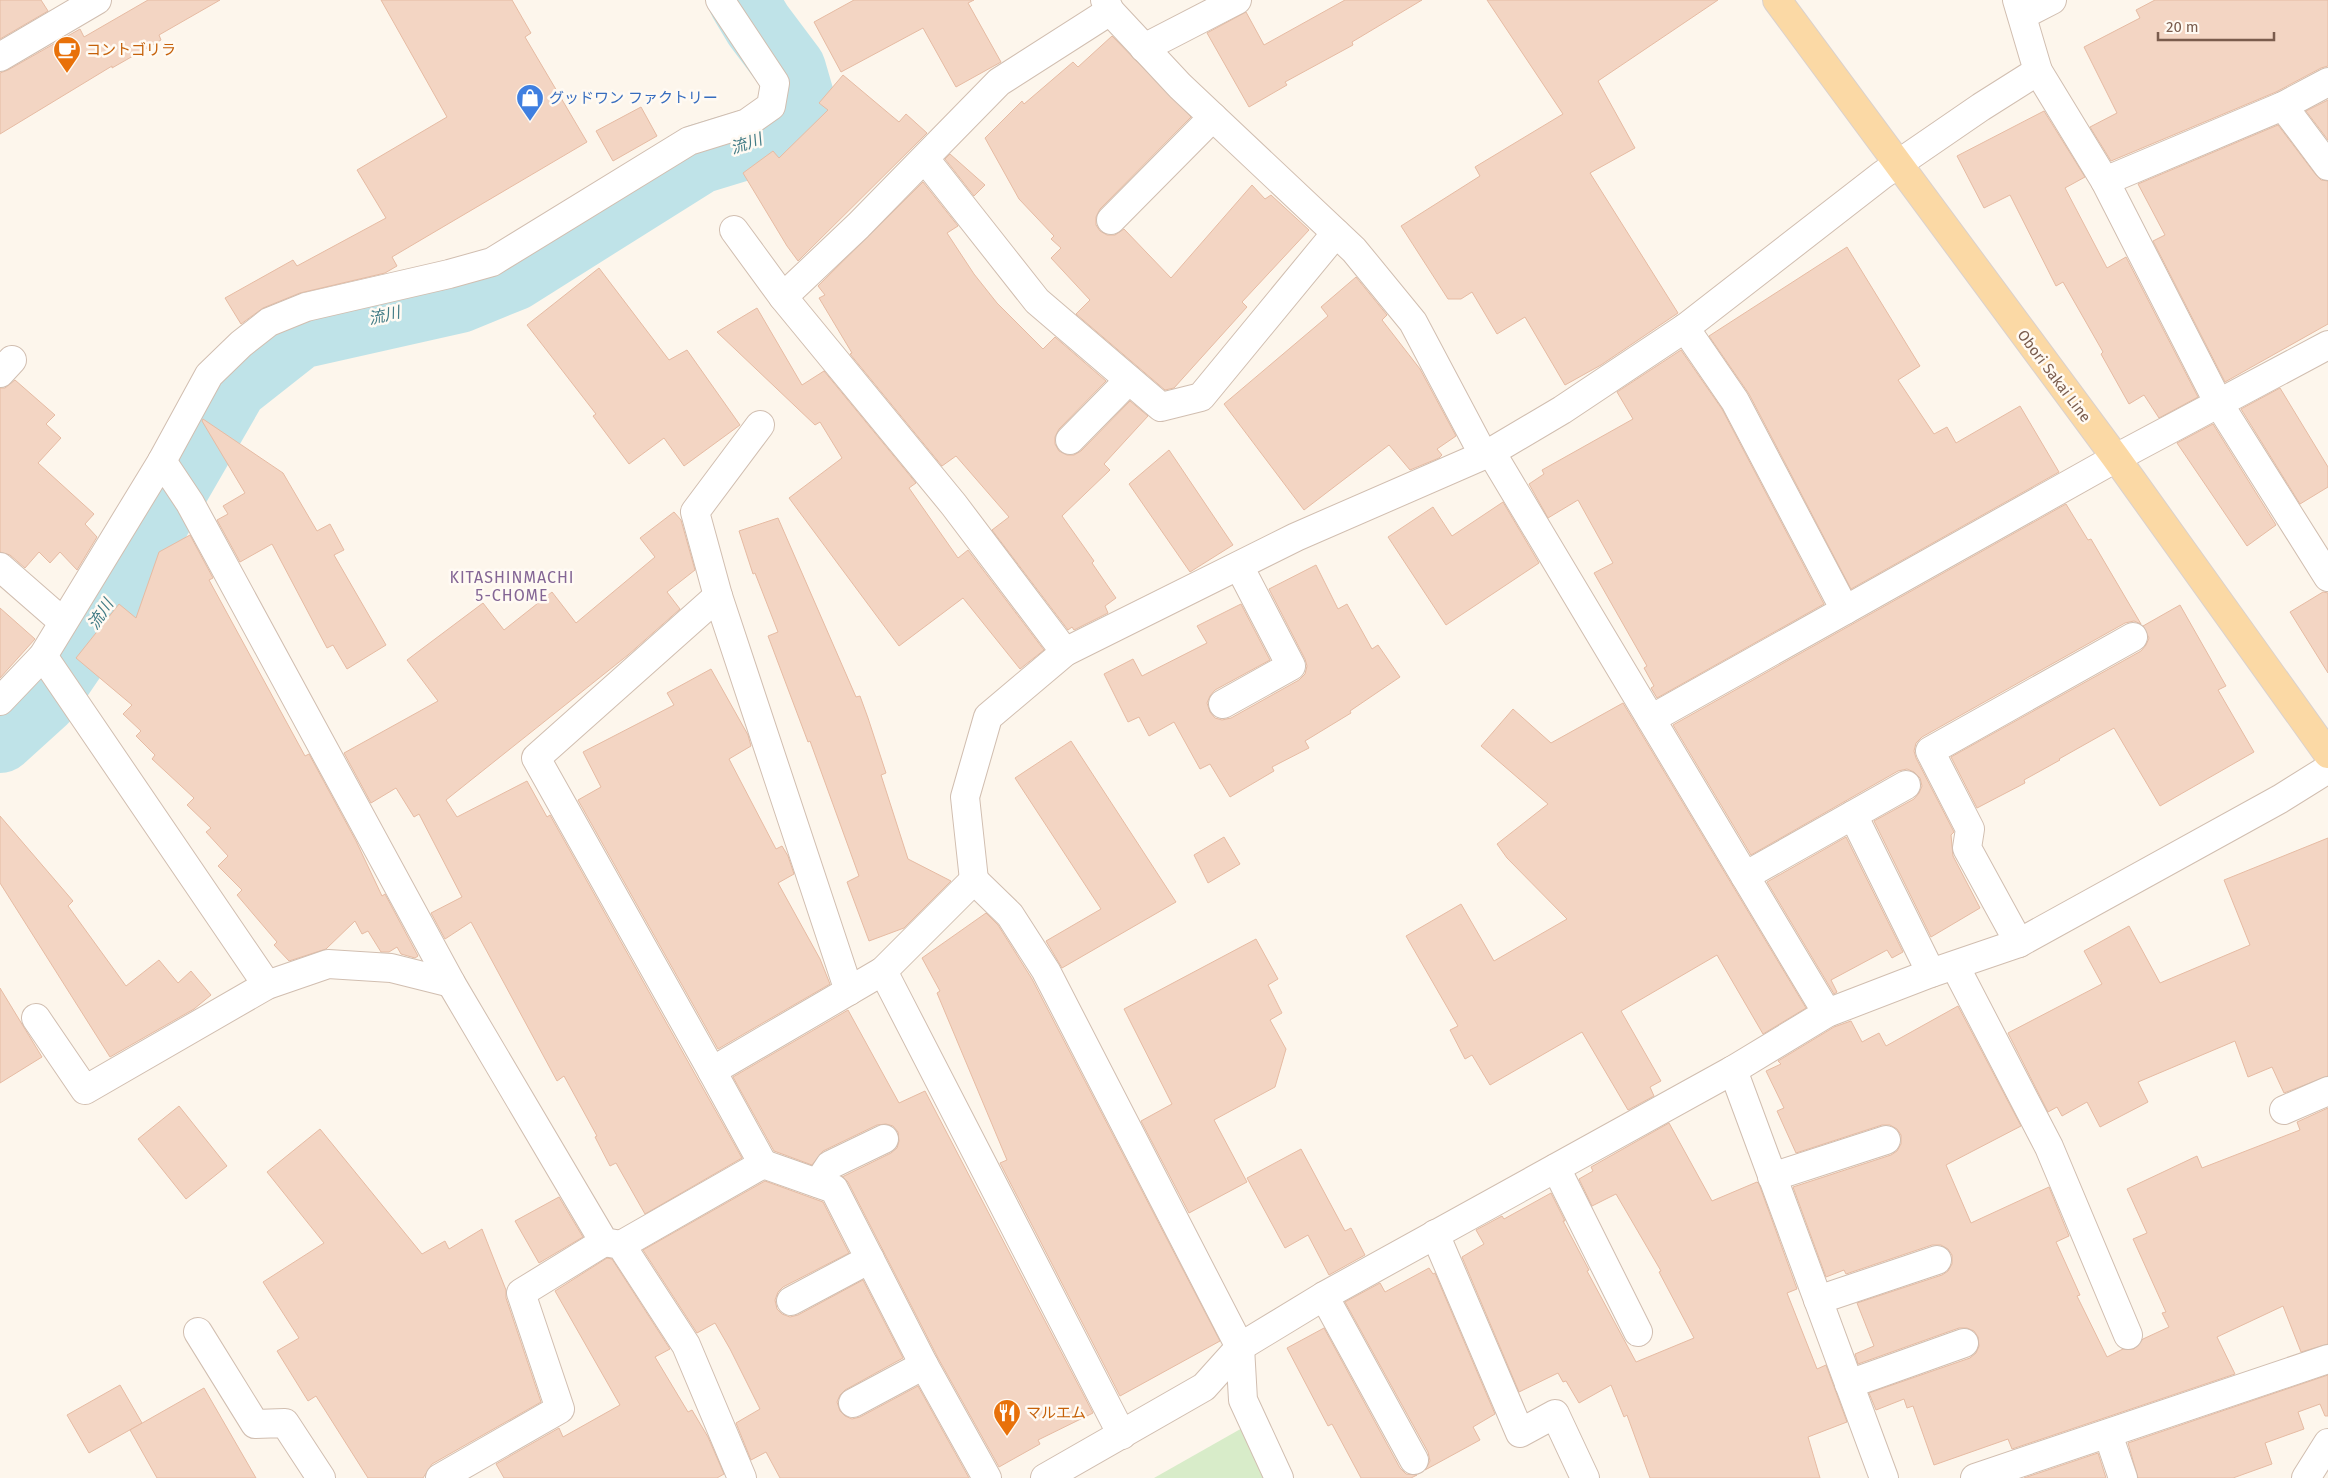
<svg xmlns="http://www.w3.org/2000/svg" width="2328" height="1478" font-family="'Fira Sans','Noto Sans JP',sans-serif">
	<rect width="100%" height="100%" fill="#fdf6ec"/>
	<path fill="#d8ecc9" d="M 1244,1427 L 1267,1478 L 1154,1478 Z"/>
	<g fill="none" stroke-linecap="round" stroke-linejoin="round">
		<path stroke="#bfe3e8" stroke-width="70" d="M 0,738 L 43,699 L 103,611 L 233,386 L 299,334 L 459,298 L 513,276 L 699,159 L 755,142 L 786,128 L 800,100 L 791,69 L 758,25 L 743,0"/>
	</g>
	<g fill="#f3d5c3" stroke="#e6bba3">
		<path d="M 0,0 L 41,0 L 48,11 L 0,39 Z"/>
		<path d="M 148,0 L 220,0 L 159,35 L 161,40 L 112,68 L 112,66 L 0,134 L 0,73 L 8,70 L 80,29 L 84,37 Z"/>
		<path d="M 381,0 L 512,0 L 531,33 L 525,37 L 587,142 L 392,257 L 397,266 L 385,273 L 300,293 L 263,308 L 241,324 L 225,298 L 293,260 L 297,266 L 386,218 L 357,170 L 447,117 Z"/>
		<path d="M 854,0 L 974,0 L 968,3 L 1001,62 L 956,87 L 923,28 L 841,72 L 814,22 Z"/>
		<path d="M 1345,0 L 1422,0 L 1352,42 L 1353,45 L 1285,82 L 1287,85 L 1249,107 L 1207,33 L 1246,12 L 1264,45 Z"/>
		<path d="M 1487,0 L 1718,0 L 1598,81 L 1635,148 L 1590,173 L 1678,313 L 1601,365 L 1565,385 L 1525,317 L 1497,334 L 1472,292 L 1461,299 L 1448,299 L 1401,226 L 1480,176 L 1475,167 L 1563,114 Z"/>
		<path d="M 2155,0 L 2328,0 L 2328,66 L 2321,68 L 2276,92 L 2111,161 L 2090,127 L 2117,113 L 2084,47 L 2140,18 L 2136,10 Z"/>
		<path d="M 1112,36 L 1191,117 L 1100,209 L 1096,217 L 1096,225 L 1100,231 L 1107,235 L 1115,235 L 1124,229 L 1171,278 L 1252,185 L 1265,199 L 1271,195 L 1309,230 L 1242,302 L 1247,307 L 1174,388 L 1165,390 L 1076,314 L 1090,300 L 1051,258 L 1061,248 L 1051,239 L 1054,236 L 1019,199 L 985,138 L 1022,101 L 1024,104 L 1073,62 L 1078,67 Z"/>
		<path d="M 843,75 L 899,122 L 906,114 L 927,133 L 798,261 L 787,246 L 743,173 L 773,151 L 779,158 L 828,110 L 819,103 Z"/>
		<path d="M 2328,100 L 2328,140 L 2306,111 Z"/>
		<path d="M 641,107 L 657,136 L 613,161 L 596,131 Z"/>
		<path d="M 2044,111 L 2085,177 L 2065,188 L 2107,268 L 2126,257 L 2198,397 L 2159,418 L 2144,395 L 2129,404 L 2101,354 L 2103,352 L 2063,282 L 2056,286 L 2010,195 L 1984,208 L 1957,156 Z"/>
		<path d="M 2278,125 L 2316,175 L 2321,180 L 2328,181 L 2328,324 L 2225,382 L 2153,241 L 2165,235 L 2138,184 Z"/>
		<path d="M 950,154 L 985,185 L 974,196 L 945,159 Z"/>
		<path d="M 923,182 L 958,226 L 947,233 L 974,274 L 997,303 L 1043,349 L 1055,337 L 1106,381 L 1059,429 L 1055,437 L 1055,444 L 1059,451 L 1067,455 L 1074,455 L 1081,451 L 1130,401 L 1148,416 L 1104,464 L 1110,470 L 1062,516 L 1094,561 L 1092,563 L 1116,598 L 1105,606 L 1108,613 L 1074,630 L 1072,627 L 1068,630 L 992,530 L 1009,517 L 956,456 L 942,466 L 850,354 L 852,353 L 819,298 L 825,295 L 818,286 Z"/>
		<path d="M 1847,247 L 1920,366 L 1898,380 L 1934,434 L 1947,427 L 1956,443 L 2020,406 L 2059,472 L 1851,589 L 1749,394 L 1709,336 Z"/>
		<path d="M 599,268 L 669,360 L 687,350 L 740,425 L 684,466 L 664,438 L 629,464 L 593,416 L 596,414 L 527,325 Z"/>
		<path d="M 1356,277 L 1387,315 L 1382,320 L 1420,369 L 1456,436 L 1437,449 L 1442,455 L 1439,458 L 1410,470 L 1389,445 L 1304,510 L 1224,404 L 1328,316 L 1321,307 Z"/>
		<path d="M 757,308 L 802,385 L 824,371 L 916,483 L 909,488 L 958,558 L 968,550 L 1044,650 L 1020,669 L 963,598 L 899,646 L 789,498 L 842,458 L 820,422 L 815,425 L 717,332 Z"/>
		<path d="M 1681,350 L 1722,409 L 1824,604 L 1657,698 L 1651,688 L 1654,686 L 1644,668 L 1647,666 L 1594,573 L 1613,563 L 1578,500 L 1548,518 L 1529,484 L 1544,474 L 1542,470 L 1633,419 L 1617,392 Z"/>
		<path d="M 15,380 L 55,415 L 46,424 L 61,438 L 38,463 L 94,514 L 85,524 L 97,537 L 77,570 L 60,552 L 50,563 L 39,552 L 25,568 L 10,555 L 0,552 L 0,388 L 5,388 Z"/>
		<path d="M 2280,388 L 2328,467 L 2328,487 L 2300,504 L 2241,409 Z"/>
		<path d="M 203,419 L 283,473 L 317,531 L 330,524 L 344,550 L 334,555 L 386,645 L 347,669 L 333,645 L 327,648 L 272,544 L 240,562 L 217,520 L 228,514 L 223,506 L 245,493 L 202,421 Z"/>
		<path d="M 2213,424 L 2276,525 L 2247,546 L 2177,443 Z"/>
		<path d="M 1169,450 L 1233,545 L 1190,572 L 1129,484 Z"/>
		<path d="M 1503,502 L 1539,563 L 1446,625 L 1388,537 L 1433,507 L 1452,536 Z"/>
		<path d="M 2066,504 L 2088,540 L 2091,539 L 2141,624 L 2134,621 L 2125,623 L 1922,737 L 1916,743 L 1914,751 L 1916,758 L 1954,832 L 1951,835 L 1953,856 L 1980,908 L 1931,937 L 1874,821 L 1914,799 L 1919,793 L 1922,786 L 1920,778 L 1914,772 L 1907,769 L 1898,771 L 1751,855 L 1673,725 Z"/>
		<path d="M 674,512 L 681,520 L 695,570 L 667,592 L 680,609 L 628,655 L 446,800 L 457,817 L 527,781 L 547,817 L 550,815 L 742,1158 L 645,1214 L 616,1163 L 610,1166 L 595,1137 L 597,1136 L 564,1076 L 557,1081 L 471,922 L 445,939 L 431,913 L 462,897 L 419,814 L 414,817 L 396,788 L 371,803 L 344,753 L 438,701 L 407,660 L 483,603 L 504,630 L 552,592 L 576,623 L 655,557 L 640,538 Z"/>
		<path d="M 778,518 L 856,697 L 860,696 L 868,718 L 886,773 L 881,775 L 908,859 L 951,881 L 904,928 L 869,941 L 847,882 L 859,876 L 810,741 L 808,742 L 768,636 L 778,632 L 755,573 L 753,574 L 739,531 Z"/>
		<path d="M 190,535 L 213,578 L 209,580 L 305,756 L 309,754 L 356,841 L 382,896 L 385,894 L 418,956 L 415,958 L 401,954 L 397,947 L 389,952 L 381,952 L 368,931 L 362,934 L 355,921 L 326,949 L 289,961 L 274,945 L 277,942 L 237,895 L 242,890 L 218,866 L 228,856 L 206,832 L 211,828 L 187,805 L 194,798 L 152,759 L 155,755 L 136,736 L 141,731 L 123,714 L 132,705 L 76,658 L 119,604 L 136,618 L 159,552 Z"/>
		<path d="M 1316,565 L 1338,609 L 1347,604 L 1372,649 L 1378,645 L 1400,677 L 1350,711 L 1351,713 L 1305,741 L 1309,748 L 1272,767 L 1274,771 L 1230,797 L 1210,764 L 1200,769 L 1174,722 L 1149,736 L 1139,717 L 1128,722 L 1104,674 L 1133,659 L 1142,676 L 1207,643 L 1197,626 L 1241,604 L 1270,660 L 1215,690 L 1210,696 L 1207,703 L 1210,712 L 1215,718 L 1222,720 L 1231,718 L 1299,680 L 1305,674 L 1307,666 L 1305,659 L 1269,589 Z"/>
		<path d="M 2323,592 L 2328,593 L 2328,673 L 2290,612 Z"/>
		<path d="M 2180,605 L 2226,686 L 2218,690 L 2254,752 L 2160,806 L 2114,728 L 2059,759 L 2060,760 L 2024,780 L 2025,783 L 1977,808 L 1951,757 L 2141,651 L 2146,645 L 2149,638 L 2143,626 Z"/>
		<path d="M 0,608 L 35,639 L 0,678 Z"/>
		<path d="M 711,669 L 748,735 L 751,746 L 729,759 L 776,849 L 782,846 L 788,856 L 794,874 L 778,883 L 820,959 L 830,984 L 718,1049 L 578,800 L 601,787 L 583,752 L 674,705 L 667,693 Z"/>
		<path d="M 1623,703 L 1806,1008 L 1763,1034 L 1717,955 L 1621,1011 L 1661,1081 L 1650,1087 L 1654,1096 L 1628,1110 L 1582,1032 L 1490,1085 L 1472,1055 L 1465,1059 L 1450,1030 L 1458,1026 L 1406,936 L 1461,904 L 1494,961 L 1567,919 L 1507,858 L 1497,844 L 1548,804 L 1481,746 L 1513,709 L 1551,743 Z"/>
		<path d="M 1071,741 L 1176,902 L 1062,968 L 1046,941 L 1101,909 L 1015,778 Z"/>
		<path d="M 0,816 L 73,901 L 68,906 L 126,986 L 159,960 L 178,983 L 191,971 L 211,995 L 194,1009 L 110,1057 L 0,883 Z"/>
		<path d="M 1224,837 L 1240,864 L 1208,883 L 1194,855 Z"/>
		<path d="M 1846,837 L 1903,952 L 1892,958 L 1887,950 L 1831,980 L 1837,992 L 1834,994 L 1767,882 Z"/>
		<path d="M 2328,838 L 2328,1076 L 2284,1093 L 2272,1067 L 2248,1077 L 2235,1041 L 2138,1082 L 2148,1102 L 2100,1127 L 2087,1102 L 2062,1116 L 2057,1107 L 2048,1112 L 2008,1033 L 2102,984 L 2084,951 L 2129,926 L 2160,983 L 2250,945 L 2224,880 Z"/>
		<path d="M 986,913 L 998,925 L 1032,979 L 1220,1341 L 1120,1396 L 1000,1163 L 1007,1160 L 937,993 L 940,991 L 922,958 Z"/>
		<path d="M 1256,939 L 1278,979 L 1268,985 L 1282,1013 L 1270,1020 L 1286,1049 L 1275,1087 L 1214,1120 L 1247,1182 L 1189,1213 L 1141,1121 L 1172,1104 L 1124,1009 Z"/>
		<path d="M 0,988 L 42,1057 L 0,1083 Z"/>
		<path d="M 1958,1006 L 2021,1126 L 1946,1165 L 1971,1223 L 2049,1187 L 2069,1236 L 2056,1242 L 2080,1295 L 2077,1296 L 2107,1357 L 2123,1349 L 2134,1349 L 2143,1339 L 2169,1327 L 2162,1313 L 2166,1312 L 2133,1239 L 2147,1233 L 2127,1189 L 2197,1156 L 2202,1168 L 2300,1130 L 2297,1122 L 2328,1108 L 2328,1344 L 2301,1352 L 2283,1306 L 2217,1337 L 2235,1374 L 2012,1449 L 2008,1439 L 1934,1465 L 1913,1406 L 1907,1408 L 1904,1399 L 1876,1410 L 1869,1393 L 1970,1358 L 1976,1353 L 1979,1346 L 1978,1337 L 1974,1331 L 1967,1328 L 1959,1328 L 1858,1364 L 1855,1354 L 1874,1346 L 1857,1303 L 1942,1275 L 1948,1271 L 1952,1264 L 1952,1255 L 1948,1249 L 1941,1245 L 1932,1245 L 1846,1274 L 1844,1270 L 1826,1277 L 1793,1187 L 1891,1155 L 1897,1151 L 1901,1144 L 1901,1135 L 1897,1129 L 1890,1125 L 1882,1125 L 1796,1153 L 1777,1111 L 1784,1108 L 1766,1071 L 1781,1064 L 1778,1061 L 1834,1027 L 1851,1021 L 1862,1042 L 1879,1033 L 1886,1046 Z"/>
		<path d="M 848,1010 L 899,1103 L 925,1091 L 1093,1413 L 1038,1440 L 1040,1444 L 999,1467 L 938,1358 L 848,1182 L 842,1177 L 891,1153 L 897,1148 L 899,1141 L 898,1132 L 893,1126 L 886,1124 L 877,1125 L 823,1151 L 812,1165 L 774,1151 L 733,1077 Z"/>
		<path d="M 179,1106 L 227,1166 L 186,1199 L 138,1139 Z"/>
		<path d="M 1669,1123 L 1712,1201 L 1757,1182 L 1759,1184 L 1797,1289 L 1787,1293 L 1817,1369 L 1826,1365 L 1847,1422 L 1808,1437 L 1820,1478 L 1650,1478 L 1627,1415 L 1624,1417 L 1611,1385 L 1579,1403 L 1566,1381 L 1563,1382 L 1558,1373 L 1519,1392 L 1462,1257 L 1484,1244 L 1476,1230 L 1502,1216 L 1504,1219 L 1551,1193 L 1565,1221 L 1563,1221 L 1589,1270 L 1587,1271 L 1636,1362 L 1694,1338 L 1659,1272 L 1661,1271 L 1616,1194 L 1592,1206 L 1579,1179 L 1593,1171 L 1591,1167 Z"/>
		<path d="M 320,1129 L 422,1254 L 445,1241 L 449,1249 L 482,1229 L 506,1290 L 506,1298 L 541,1402 L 432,1464 L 423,1478 L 368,1478 L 316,1396 L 308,1401 L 277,1351 L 299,1338 L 263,1282 L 324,1243 L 267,1172 Z"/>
		<path d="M 1301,1149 L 1345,1231 L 1351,1228 L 1365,1255 L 1329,1275 L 1308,1235 L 1285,1248 L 1247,1178 Z"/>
		<path d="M 765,1181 L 823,1202 L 849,1253 L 783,1287 L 778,1292 L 775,1300 L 777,1309 L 782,1314 L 790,1317 L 798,1315 L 863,1280 L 903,1358 L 845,1390 L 840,1395 L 837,1402 L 840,1411 L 845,1416 L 852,1419 L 860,1417 L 918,1386 L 969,1478 L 780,1478 L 766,1452 L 751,1460 L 736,1423 L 760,1409 L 730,1349 L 715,1323 L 697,1333 L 643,1250 Z"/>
		<path d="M 559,1197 L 583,1237 L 539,1263 L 515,1221 Z"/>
		<path d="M 607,1258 L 612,1259 L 670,1349 L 655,1357 L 688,1412 L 692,1410 L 708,1437 L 724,1474 L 717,1478 L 504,1478 L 496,1464 L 559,1428 L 563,1437 L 620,1405 L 555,1291 Z"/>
		<path d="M 1429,1268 L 1433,1274 L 1435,1273 L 1495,1414 L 1473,1427 L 1480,1440 L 1425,1470 L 1430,1461 L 1428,1452 L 1345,1302 L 1380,1283 L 1385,1292 Z"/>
		<path d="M 1324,1328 L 1400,1468 L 1406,1474 L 1417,1475 L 1411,1478 L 1361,1478 L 1332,1424 L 1328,1426 L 1287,1348 Z"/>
		<path d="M 2328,1375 L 2328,1416 L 2325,1416 L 2320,1404 L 2298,1412 L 2304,1429 L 2265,1443 L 2272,1464 L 2233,1478 L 2138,1478 L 2128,1443 Z"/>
		<path d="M 120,1385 L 142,1423 L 89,1453 L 67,1415 Z"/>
		<path d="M 204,1388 L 256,1478 L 157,1478 L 130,1430 Z"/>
		<path d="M 2098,1453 L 2106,1478 L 2024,1478 Z"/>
	</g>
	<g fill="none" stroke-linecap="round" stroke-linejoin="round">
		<defs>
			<g id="minor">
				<path d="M 1105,0 L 1110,11 L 1180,86 L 1354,250 L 1413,322 L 1483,454"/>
				<path d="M 2023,15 L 2052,0"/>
				<path d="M 1144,48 L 1237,0"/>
				<path d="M 0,57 L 97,0"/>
				<path d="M 2038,71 L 2105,181 L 2283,106 L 2328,82"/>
				<path d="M 2283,106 L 2328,166"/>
				<path d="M 925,159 L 1037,301 L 1161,407 L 1201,397 L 1336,233"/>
				<path d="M 2105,181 L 2219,404 L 2328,577"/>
				<path d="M 1111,220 L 1213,117"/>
				<path d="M 734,230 L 783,297 L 858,226 L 999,82 L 1110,11"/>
				<path d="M 783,297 L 954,505 L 1065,652"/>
				<path d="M 1685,328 L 1735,401 L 1845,610"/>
				<path d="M 0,373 L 12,360"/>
				<path d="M 1070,440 L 1129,380"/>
				<path d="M 1491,452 L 1827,1013"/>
				<path d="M 162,461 L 209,375 L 241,344 L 269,322 L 306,307 L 449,274 L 492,262 L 689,141 L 747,123 L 771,106 L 775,83 L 720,0"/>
				<path d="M 0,567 L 63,622"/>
				<path d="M 718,596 L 695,512 L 760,425"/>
				<path d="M 43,656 L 267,985"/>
				<path d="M 0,701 L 43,656 L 162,461 L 190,503 L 451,983 L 604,1242 L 621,1245 L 686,1345 L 742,1478"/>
				<path d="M 1223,704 L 1291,666 L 1239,566"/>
				<path d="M 1651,719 L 2116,458 L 2328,345"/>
				<path d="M 1853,815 L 1931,973"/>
				<path d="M 1745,876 L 1906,785"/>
				<path d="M 974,880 L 965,797 L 988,717 L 1065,652 L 1296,537 L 1491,452 L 1562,410 L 1685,328 L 1882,175 L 1981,107 L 2038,71 L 2017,0"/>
				<path d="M 2019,943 L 1967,848 L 1970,829 L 1930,751 L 2133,637"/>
				<path d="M 1955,966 L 2049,1147 L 2128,1335"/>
				<path d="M 883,971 L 1122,1435"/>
				<path d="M 36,1018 L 85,1090 L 267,985 L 328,964 L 391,968 L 451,983"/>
				<path d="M 1733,1070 L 1884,1478"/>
				<path d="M 712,1071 L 536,758 L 718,596 L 849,991"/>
				<path d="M 2284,1110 L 2328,1091"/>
				<path d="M 763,1164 L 834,1189 L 924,1365 L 987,1478"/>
				<path d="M 1556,1168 L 1638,1332"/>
				<path d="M 1772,1177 L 1886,1140"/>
				<path d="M 818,1183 L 830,1165 L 884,1139"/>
				<path d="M 1435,1234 L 1520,1433 L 1555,1414 L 1585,1478"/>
				<path d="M 621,1245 L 763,1164 L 712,1071 L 883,971 L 974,880 L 1010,915 L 1046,971 L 1240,1347 L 1324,1296 L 1733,1070 L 1827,1013 L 1931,973 L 2019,943 L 2280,799 L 2328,769"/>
				<path d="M 1324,1296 L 1414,1460"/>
				<path d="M 1818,1300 L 1937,1260"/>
				<path d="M 791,1301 L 870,1259"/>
				<path d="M 198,1332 L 255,1424 L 285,1423 L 321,1478"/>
				<path d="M 1240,1347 L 1243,1400 L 1279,1478"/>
				<path d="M 1849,1384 L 1964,1343"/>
				<path d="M 853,1403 L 924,1365"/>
				<path d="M 2108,1434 L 2123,1478"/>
				<path d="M 440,1478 L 560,1409 L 521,1293 L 604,1242"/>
				<path d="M 1045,1478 L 1204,1387 L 1240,1347"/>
				<path d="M 1975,1478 L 2328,1359"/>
				<path d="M 2306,1478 L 2328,1443"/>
			</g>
			<path id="major" d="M 1777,0 L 2116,458 L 2328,754"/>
		</defs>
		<use href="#minor" stroke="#d1beb0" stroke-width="30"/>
		<use href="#major" stroke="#dad1cd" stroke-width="30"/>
		<use href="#minor" stroke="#fff" stroke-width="28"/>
		<use href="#major" stroke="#fbd9a5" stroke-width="28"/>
	</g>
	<defs>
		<symbol id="cafe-pin" viewBox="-11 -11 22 30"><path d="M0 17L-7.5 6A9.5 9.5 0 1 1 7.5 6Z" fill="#e8710a" stroke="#fffaf3"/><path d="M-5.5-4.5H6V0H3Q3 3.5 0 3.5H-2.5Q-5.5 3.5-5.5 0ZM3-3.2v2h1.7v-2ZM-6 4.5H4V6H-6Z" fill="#fff"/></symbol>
		<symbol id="shop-pin" viewBox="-11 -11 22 30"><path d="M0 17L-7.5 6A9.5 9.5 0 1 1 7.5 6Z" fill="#3f7fe0" stroke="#fffaf3"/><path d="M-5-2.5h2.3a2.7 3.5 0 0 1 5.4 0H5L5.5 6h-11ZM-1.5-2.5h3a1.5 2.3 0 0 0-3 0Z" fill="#fff"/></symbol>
		<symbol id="restaurant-pin" viewBox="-11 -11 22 30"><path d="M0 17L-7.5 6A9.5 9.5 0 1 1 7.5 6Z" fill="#e8710a" stroke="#fffaf3"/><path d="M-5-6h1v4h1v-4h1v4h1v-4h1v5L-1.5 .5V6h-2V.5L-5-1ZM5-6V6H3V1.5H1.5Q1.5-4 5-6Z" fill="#fff"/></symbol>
	</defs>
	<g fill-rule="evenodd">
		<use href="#cafe-pin" x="51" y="34" width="32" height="43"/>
		<use href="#shop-pin" x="514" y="82" width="32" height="43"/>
		<use href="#restaurant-pin" x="991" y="1397" width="32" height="43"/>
	</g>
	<g text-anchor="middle" stroke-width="5" stroke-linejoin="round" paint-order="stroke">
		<g font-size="15" fill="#c56008" stroke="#fffaf3" text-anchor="start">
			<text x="86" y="55">コントゴリラ</text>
			<text x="1026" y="1418">マルエム</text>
		</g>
		<g font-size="15" fill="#366cbe" stroke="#fffaf3" text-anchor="start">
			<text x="549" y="103">グッドワン ファクトリー</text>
		</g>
		<g font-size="15" fill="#7a5c4d" stroke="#fffaf3">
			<text transform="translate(2054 376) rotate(53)" y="5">Obori Sakai Line</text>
		</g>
		<g font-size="16" font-style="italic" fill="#437c86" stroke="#fffaf3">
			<text transform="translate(746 143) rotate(-19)" y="6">流川</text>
			<text transform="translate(384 315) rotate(-13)" y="6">流川</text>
			<text transform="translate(100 614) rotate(-57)" y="6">流川</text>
		</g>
		<g font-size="16" letter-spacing="1" fill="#846695" stroke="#fffaf3">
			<text x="512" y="583">KITASHINMACHI<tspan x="512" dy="18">5-CHOME</tspan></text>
		</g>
	</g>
	<path d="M2158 32v8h116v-8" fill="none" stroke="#7a5c4d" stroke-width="2.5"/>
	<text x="2166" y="32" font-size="15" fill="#7a5c4d" stroke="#fffaf3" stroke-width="4" paint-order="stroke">20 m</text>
</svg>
